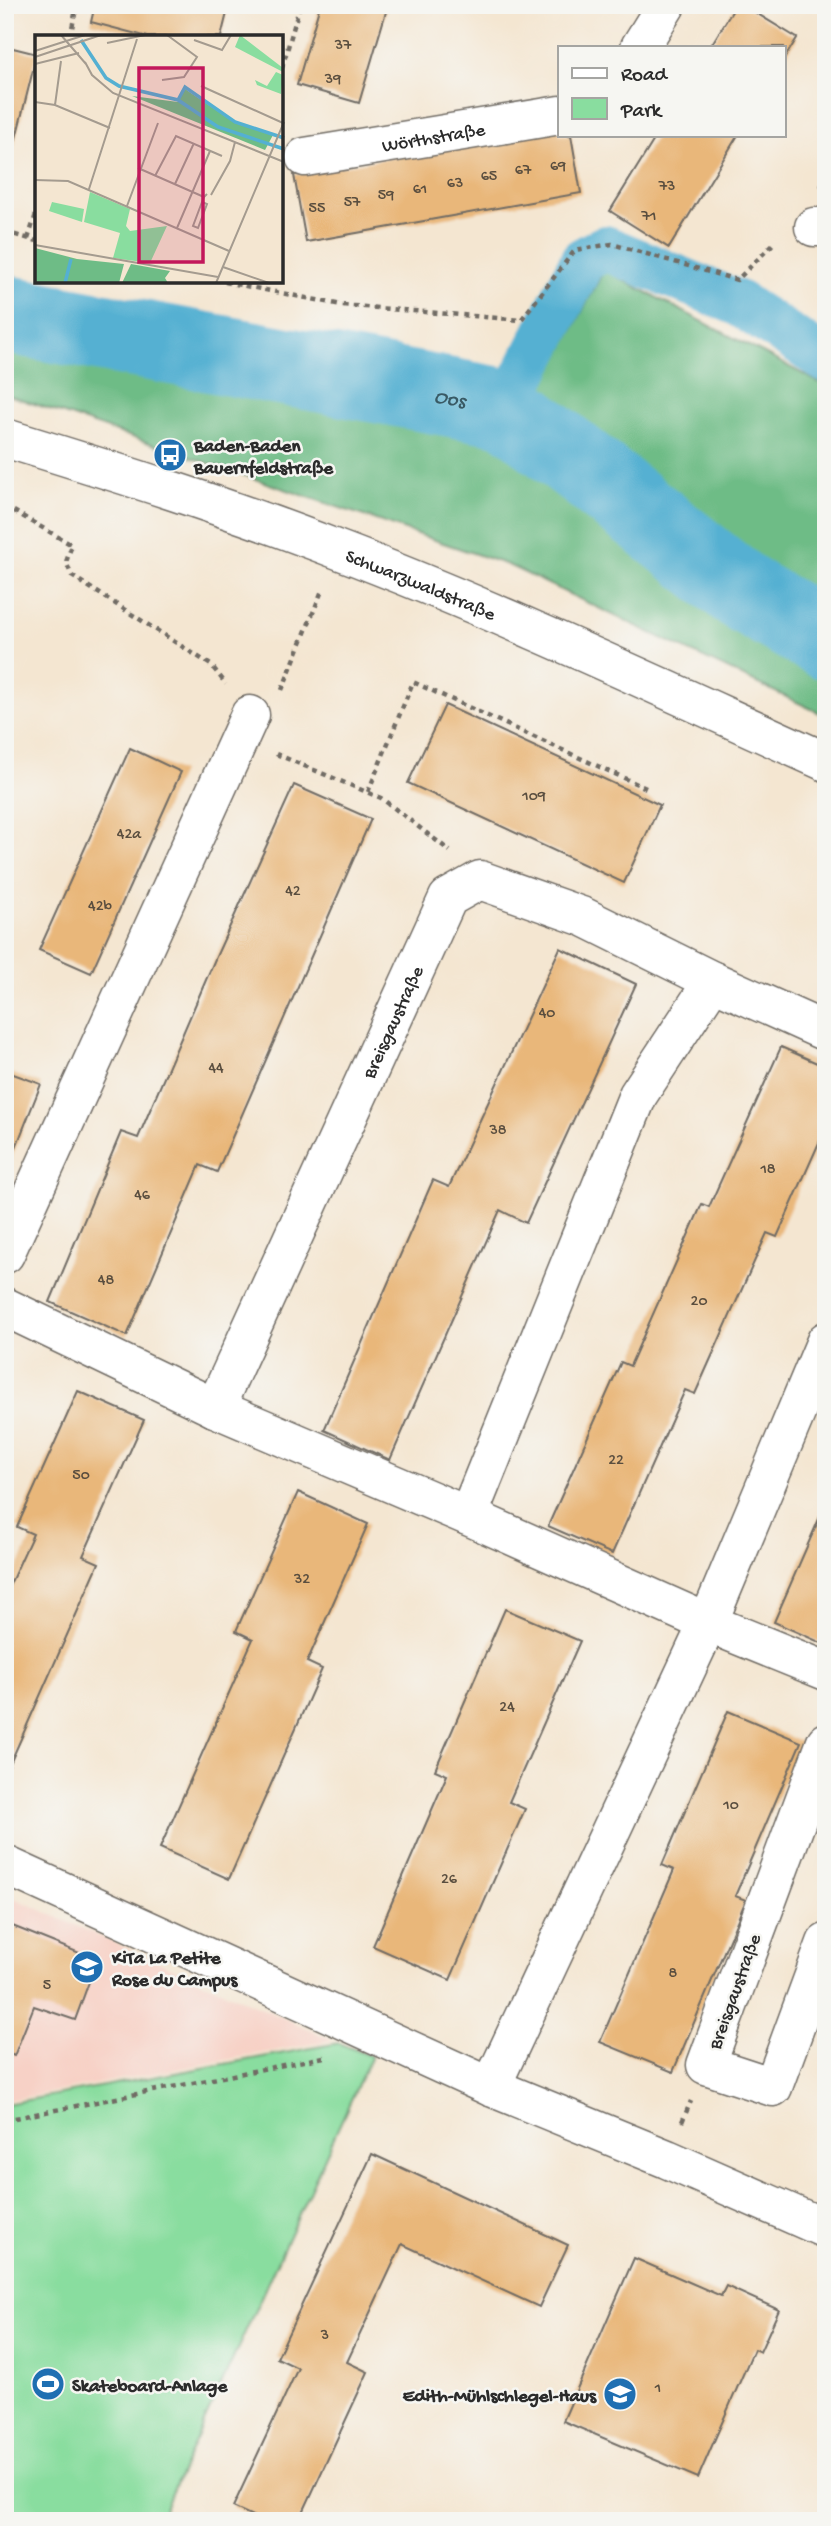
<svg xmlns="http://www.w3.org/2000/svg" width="831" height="2526" font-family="'Gochi Hand',sans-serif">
	<rect width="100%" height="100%" fill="#f6f6f2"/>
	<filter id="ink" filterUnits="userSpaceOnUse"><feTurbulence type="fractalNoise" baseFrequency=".0143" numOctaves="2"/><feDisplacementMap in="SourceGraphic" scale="14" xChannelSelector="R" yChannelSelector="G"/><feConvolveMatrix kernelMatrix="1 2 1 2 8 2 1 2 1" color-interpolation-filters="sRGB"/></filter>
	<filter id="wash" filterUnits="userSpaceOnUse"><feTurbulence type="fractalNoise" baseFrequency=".00686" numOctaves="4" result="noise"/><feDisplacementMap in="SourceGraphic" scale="28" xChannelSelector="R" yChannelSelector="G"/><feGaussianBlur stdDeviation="1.57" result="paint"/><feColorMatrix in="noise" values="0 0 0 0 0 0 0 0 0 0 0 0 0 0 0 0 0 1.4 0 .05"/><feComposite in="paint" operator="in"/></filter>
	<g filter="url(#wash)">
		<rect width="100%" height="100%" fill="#f4e6d1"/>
		<path fill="#f7d1c6" d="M 5,1894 L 333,2040 L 5,2101 Z"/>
		<path fill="#89dd9f" stroke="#5a8465" stroke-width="2" d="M 339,2043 L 371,2056 L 159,2521 L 5,2521 L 5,2104 Z"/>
		<path fill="#6ebc86" stroke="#4c7458" stroke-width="2" d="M 604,270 L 826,386 L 826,716 L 508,565 L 5,394 L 5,335 L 518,434 Z"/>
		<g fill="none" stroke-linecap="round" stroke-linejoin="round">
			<path stroke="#54b0d2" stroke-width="46" d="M 508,408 L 583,260 L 605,248 L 738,303 L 826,360"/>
			<path stroke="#54b0d2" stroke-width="79" id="s1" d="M 5,314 L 508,408 L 744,593 L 826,640"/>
		</g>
		<g id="blocks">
			<g fill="#e9b77a">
				<path d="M 95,5 L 229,5 L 221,37 L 148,37 L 91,22 Z"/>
				<path d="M 320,5 L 388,5 L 359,103 L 297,85 Z"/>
				<path d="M 736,5 L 743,5 L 797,38 L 784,59 L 784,47 L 710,47 Z"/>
				<path d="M 5,46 L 37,54 L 8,170 L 5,170 Z"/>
				<path d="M 560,127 L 560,135 L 571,135 L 581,193 L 306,242 L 294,175 Z"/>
				<path d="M 657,135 L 738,135 L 669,248 L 610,211 Z"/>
				<path d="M 445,705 L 660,805 L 624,883 L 408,783 Z"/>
				<path d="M 130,748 L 181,772 L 91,973 L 39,950 Z"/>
				<path d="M 294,785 L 371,819 L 217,1172 L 200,1165 L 127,1336 L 50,1302 L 121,1132 L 138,1138 L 215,959 Z"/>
				<path d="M 560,948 L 636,984 L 526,1223 L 500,1210 L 390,1460 L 324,1430 L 433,1180 L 449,1187 Z"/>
				<path d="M 781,1047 L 826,1067 L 826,1127 L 777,1237 L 767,1233 L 695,1394 L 685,1390 L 612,1554 L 548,1526 L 621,1362 L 630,1366 L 702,1204 L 709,1207 Z"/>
				<path d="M 5,1071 L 41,1084 L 5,1175 Z"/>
				<path d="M 78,1391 L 144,1420 L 83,1556 L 99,1563 L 8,1768 L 5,1766 L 5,1595 L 33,1534 L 17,1527 Z"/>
				<path d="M 298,1492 L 368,1524 L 307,1662 L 322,1669 L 229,1879 L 160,1848 L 253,1639 L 236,1631 Z"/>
				<path d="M 826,1503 L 826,1645 L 774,1622 Z"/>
				<path d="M 505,1609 L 580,1641 L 509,1802 L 525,1809 L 450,1980 L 373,1946 L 447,1775 L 435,1770 Z"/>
				<path d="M 728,1711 L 801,1742 L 735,1896 L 746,1900 L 673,2072 L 600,2042 L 674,1870 L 662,1865 Z"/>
				<path d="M 5,1923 L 97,1960 L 75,2020 L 34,2006 L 14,2056 L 5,2052 Z"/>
				<path d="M 372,2154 L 568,2245 L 539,2307 L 402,2244 L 347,2362 L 368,2372 L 299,2521 L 263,2521 L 233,2507 L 298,2368 L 277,2358 Z"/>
				<path d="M 634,2258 L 721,2296 L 726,2286 L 779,2310 L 760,2352 L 754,2349 L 698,2478 L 563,2421 Z"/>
			</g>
		</g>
	</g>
	<g filter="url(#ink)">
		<use href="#blocks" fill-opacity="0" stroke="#716c65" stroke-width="2"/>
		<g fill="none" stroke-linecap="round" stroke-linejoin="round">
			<defs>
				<g id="minor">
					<path d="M 640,47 L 666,5"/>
					<path id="s2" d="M 305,157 L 560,115"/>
					<path d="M 814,227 L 826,227"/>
					<path d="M 5,1254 L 250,715"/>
					<path d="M 5,1307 L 215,1408 L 468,1516 L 708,1623 L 826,1671"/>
					<path id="s3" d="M 215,1408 L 448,898 L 480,880 L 584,917 L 713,981 L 826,1032"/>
					<path d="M 468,1516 L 638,1095 L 713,981"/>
					<path d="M 826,1742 L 706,2065 L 773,2087 L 826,1943"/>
					<path d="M 5,1865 L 491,2087 L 667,2159 L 826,2229"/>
					<path d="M 491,2087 L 708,1623 L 826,1341"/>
				</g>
				<g id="tertiary">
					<path id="s4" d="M 5,438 C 116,472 228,507 336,549 C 502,612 664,689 826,762"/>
				</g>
			</defs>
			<use href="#minor" stroke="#716c65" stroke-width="41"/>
			<use href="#tertiary" stroke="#716c65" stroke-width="41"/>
			<g stroke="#716c65" stroke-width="4.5" stroke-dasharray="5 5" stroke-linecap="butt">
				<path d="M 70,37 L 77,5"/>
				<path d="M 282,68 L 300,5"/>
				<path d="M 821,187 L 826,175"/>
				<path d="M 5,232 L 37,241"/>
				<path d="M 28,239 L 37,211"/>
				<path d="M 225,282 L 342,305 L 521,320 L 575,250 L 612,244 L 737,280 L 775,242"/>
				<path d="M 5,506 L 72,545 L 66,562 L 72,576 L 211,665 L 226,684"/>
				<path d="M 282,690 L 323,588"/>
				<path d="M 276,754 L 381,798 L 450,851"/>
				<path d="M 368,792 L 413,682 L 646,788"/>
				<path d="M 5,2120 L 324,2057"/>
				<path d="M 682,2122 L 691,2101"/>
			</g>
			<use href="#minor" stroke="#fff" stroke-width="38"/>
			<use href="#tertiary" stroke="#fff" stroke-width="38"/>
		</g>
	</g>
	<defs>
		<symbol id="bus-disc" viewBox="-11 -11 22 22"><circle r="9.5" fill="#1f6fb2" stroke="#f6f6f2"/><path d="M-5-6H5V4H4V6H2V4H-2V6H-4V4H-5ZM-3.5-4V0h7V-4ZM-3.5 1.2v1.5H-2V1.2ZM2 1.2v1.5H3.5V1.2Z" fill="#fff"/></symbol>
		<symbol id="school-disc" viewBox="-11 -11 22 22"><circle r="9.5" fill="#1f6fb2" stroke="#f6f6f2"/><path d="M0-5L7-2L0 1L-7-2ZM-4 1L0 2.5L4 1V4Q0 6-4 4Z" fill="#fff"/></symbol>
		<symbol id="stadium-disc" viewBox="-11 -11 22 22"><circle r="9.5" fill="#1f6fb2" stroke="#f6f6f2"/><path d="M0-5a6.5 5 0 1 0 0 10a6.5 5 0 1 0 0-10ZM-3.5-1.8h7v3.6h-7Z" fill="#fff"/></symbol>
	</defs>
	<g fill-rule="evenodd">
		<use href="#bus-disc" x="151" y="436" width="38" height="38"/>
		<use href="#school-disc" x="68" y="1948" width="38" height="38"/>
		<use href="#stadium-disc" x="29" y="2365" width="38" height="38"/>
		<use href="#school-disc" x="601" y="2375" width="38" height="38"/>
	</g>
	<g text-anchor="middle" stroke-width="5" stroke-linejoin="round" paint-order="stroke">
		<g font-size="16" fill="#5a4e3f">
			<text x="343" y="49">37</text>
			<text x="333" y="83">39</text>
			<text x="558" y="170">69</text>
			<text x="523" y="174">67</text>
			<text x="489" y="180">65</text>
			<text x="455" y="187">63</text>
			<text x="667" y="190">73</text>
			<text x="420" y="193">61</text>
			<text x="386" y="199">59</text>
			<text x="352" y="206">57</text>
			<text x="317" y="212">55</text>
			<text x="649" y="220">71</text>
			<text x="534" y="800">109</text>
			<text x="129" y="838">42a</text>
			<text x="293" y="895">42</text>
			<text x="100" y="910">42b</text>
			<text x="547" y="1017">40</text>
			<text x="216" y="1072">44</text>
			<text x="498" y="1134">38</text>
			<text x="768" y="1173">18</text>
			<text x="142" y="1199">46</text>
			<text x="106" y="1284">48</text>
			<text x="699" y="1305">20</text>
			<text x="616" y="1464">22</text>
			<text x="81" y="1479">50</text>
			<text x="302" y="1583">32</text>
			<text x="507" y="1711">24</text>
			<text x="731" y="1809">10</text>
			<text x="449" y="1883">26</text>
			<text x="673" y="1977">8</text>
			<text x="47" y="1989">5</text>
			<text x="325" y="2339">3</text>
			<text x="658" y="2392">1</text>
		</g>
		<g font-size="19" fill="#2b2b2b" stroke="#f6f6f2">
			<text dy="7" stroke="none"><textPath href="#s2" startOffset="130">Wörthstraße</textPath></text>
			<text dy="7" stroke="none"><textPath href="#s4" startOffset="441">Schwarzwaldstraße</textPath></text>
			<text dy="7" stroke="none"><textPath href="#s3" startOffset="425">Breisgaustraße</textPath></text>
			<text transform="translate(733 1991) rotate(-70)" y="7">Breisgaustraße</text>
		</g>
		<g font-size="19" font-weight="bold" fill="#2b2b2b" stroke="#f6f6f2" text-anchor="start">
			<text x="194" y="451">Baden-Baden<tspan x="194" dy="22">Bauernfeldstraße</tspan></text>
			<text x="112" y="1963">KiTa La Petite<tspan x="112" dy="22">Rose du Campus</tspan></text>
			<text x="72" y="2391">Skateboard-Anlage</text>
			<text x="596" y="2401" text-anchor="end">Edith-Mühlschlegel-Haus</text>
		</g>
		<g font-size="21" font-style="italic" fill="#395a65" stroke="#f6f6f2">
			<text dy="7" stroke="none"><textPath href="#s1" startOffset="453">Oos</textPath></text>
		</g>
	</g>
	<g transform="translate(35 35)">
		<rect width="248" height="248" fill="#f4e6d1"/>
		<path d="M 205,0 L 248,33 L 248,37 L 200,12 ZM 241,37 L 248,40 L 246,59 L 222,50 L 220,45 L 232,51 ZM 55,157 L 95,174 L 91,191 L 95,196 L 132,191 L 115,228 L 78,223 L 85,198 L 49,187 ZM 17,167 L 49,174 L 47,187 L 14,176 Z" fill="#89dd9f"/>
		<path d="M 150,54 L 200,88 L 238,100 L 230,115 L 97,61 L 143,67 ZM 0,213 L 42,224 L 89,229 L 84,248 L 0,248 ZM 96,229 L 135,236 L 130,243 L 133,248 L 87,248 Z" fill="#6ebc86"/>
		<path fill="none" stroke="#54b0d2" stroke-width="3.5" d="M 46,5 L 71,43 L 84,51 L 143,65 L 183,92 L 249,114M 143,65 L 150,52 L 200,87 L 249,103M 30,248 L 36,224"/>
		<path fill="none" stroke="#a49b8f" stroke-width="2" d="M 26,0 L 51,29M 159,5 L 187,15 L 196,0M 72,8 L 110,0M 0,16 L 50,0M 0,22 L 66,0M 50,27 L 57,40 L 78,58 L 249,127M 0,29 L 44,18M 127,45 L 149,42 L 162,22 L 132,0M 166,51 L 248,88M 0,67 L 20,70 L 75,93M 20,70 L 26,26M 103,133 L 169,162M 120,141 L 141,101 L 187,121M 0,145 L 33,146 L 194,216M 140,149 L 159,108M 54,154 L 102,4M 176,160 L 195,126 L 200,107M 167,167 L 172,169 L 163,193 L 158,191 L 167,167 L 169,162 L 172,159M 92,171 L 123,88M 142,193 L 175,116M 0,210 L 183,242M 188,232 L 234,248M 181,248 L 249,87"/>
		<path fill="#c2185b" fill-opacity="0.15" stroke="#c2185b" stroke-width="3.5" d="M 104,33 L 168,33 L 168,227 L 104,227 Z"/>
		<rect width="248" height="248" fill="none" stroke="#2b2b2b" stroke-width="3.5"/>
	</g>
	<rect width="831" height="2526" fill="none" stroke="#f6f6f2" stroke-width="28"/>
	<rect x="558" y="46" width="228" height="91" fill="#f6f6f2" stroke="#a5a5a2" stroke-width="2"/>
	<rect x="572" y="68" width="35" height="10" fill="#ffffff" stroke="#a5a5a2" stroke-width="2"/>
	<text x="621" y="80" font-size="21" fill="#2b2b2b">Road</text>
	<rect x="572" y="98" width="35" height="21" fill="#89dd9f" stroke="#a5a5a2" stroke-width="2"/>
	<text x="621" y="116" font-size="21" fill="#2b2b2b">Park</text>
</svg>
